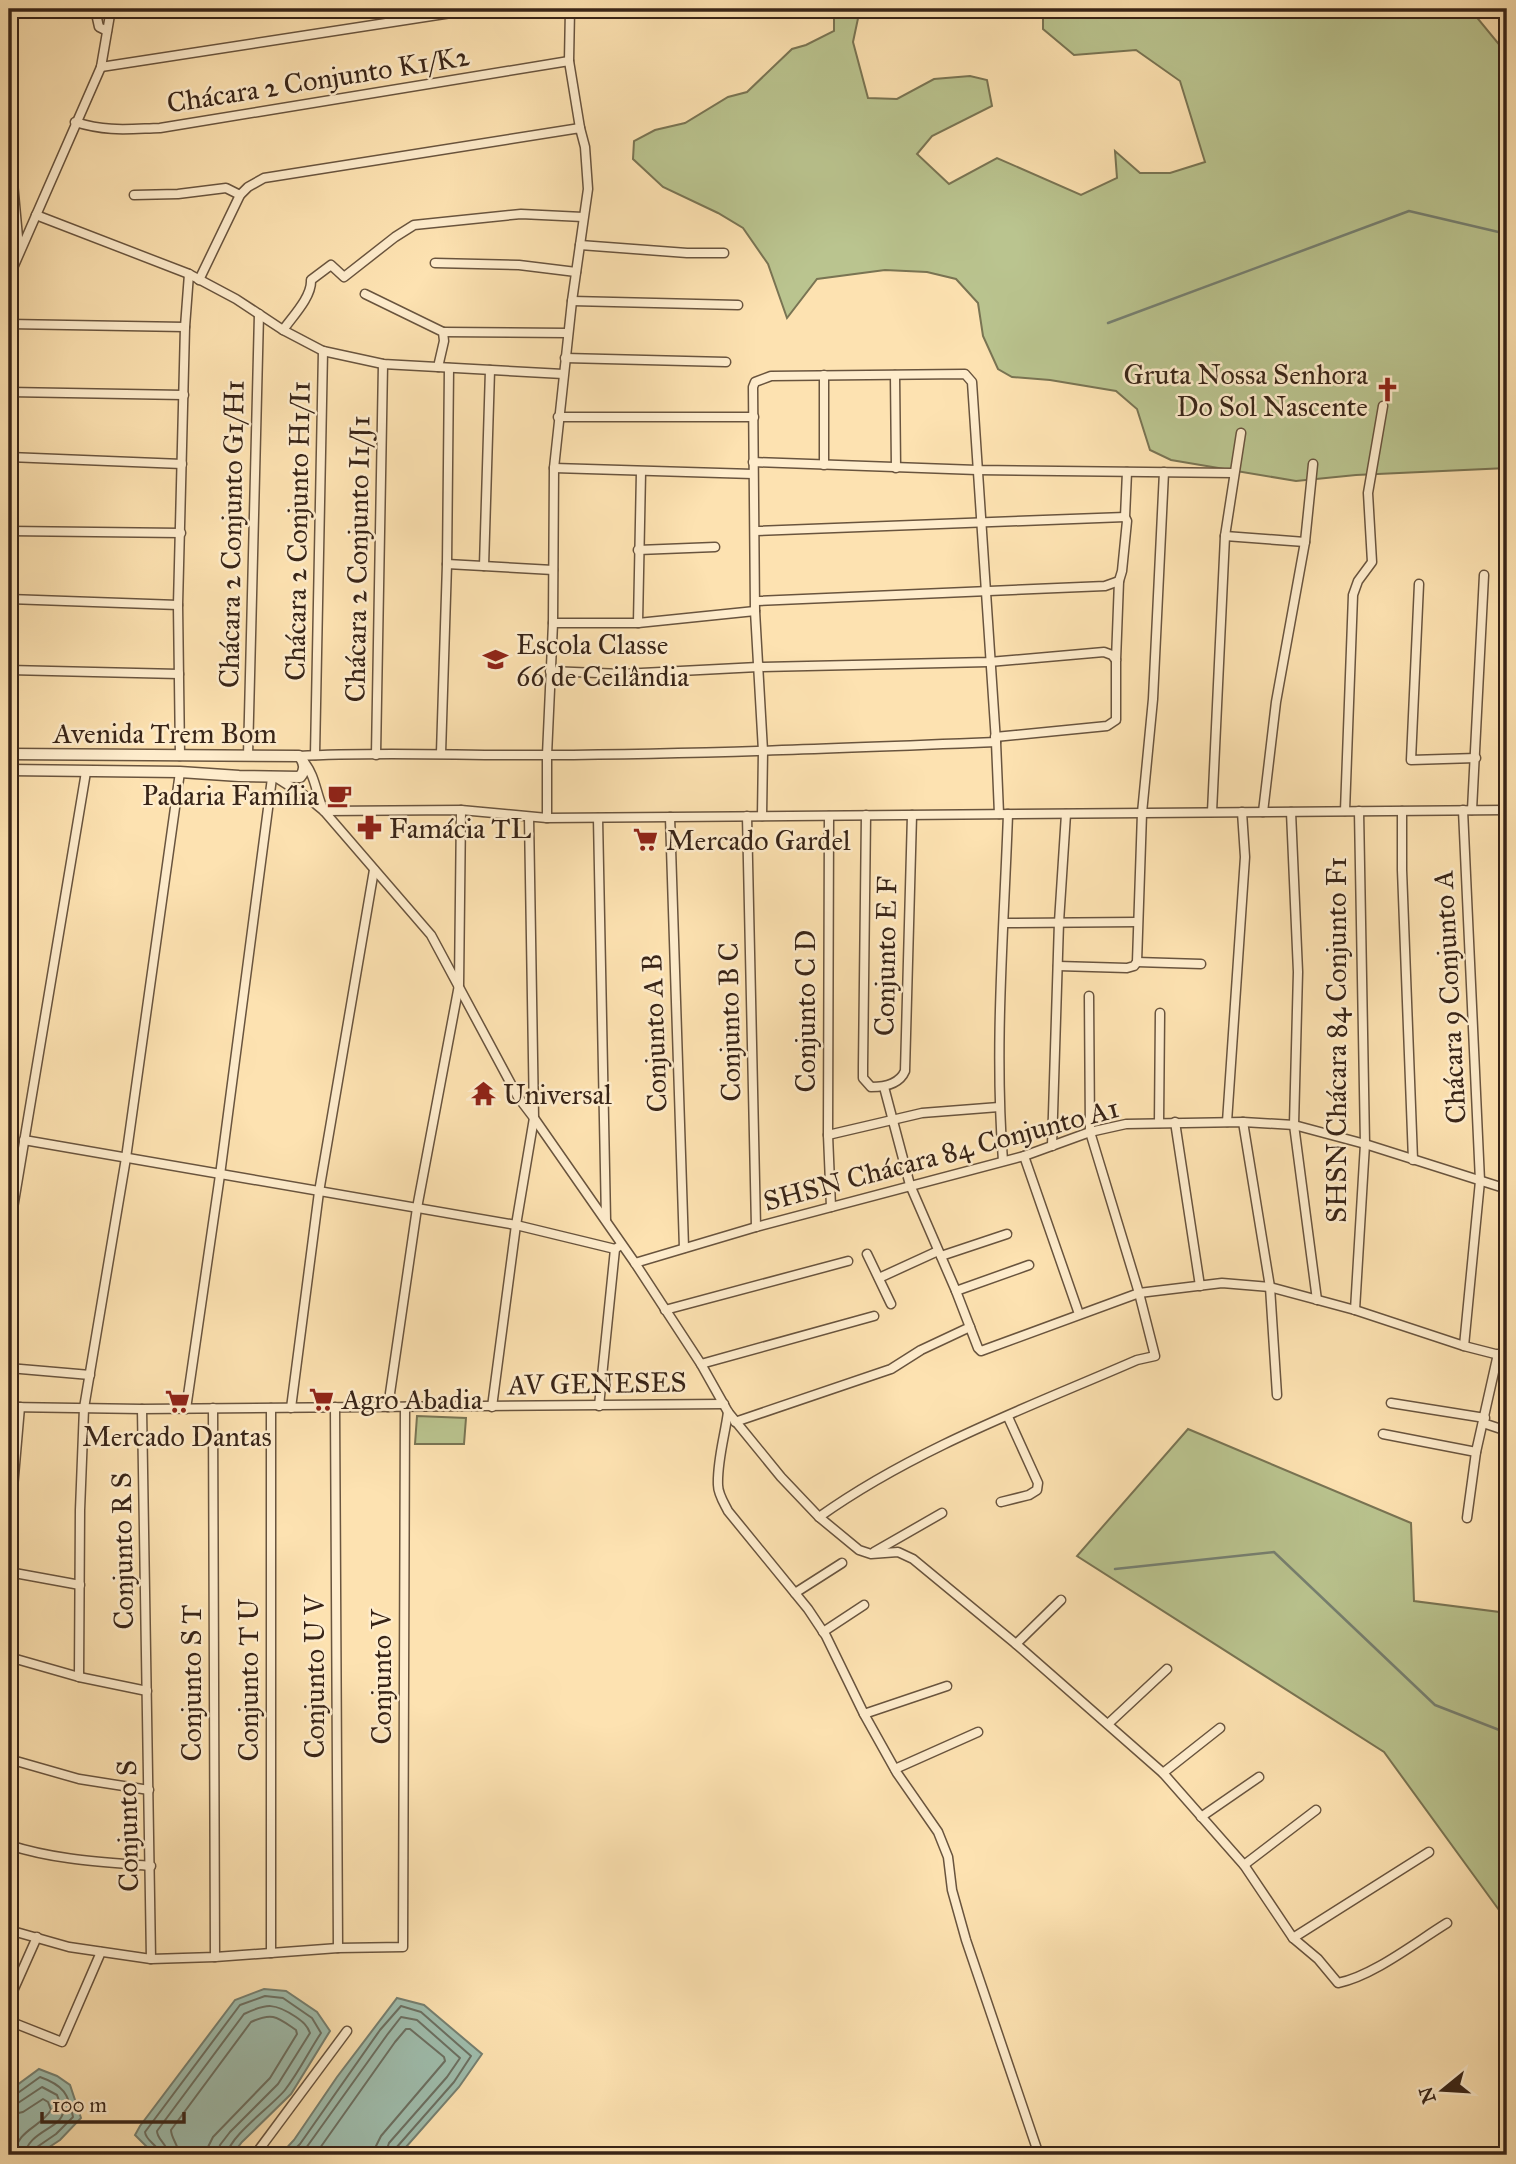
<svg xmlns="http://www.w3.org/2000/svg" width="1516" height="2164" font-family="'IM FELL Great Primer',serif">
	<rect width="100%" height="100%" fill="#fde2b1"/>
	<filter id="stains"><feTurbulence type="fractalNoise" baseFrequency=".00286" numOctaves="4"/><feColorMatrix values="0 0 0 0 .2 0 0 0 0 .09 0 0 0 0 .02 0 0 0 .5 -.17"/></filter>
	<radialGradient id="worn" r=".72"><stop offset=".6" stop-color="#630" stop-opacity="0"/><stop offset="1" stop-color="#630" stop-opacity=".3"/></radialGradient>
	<g fill="#bac48f" stroke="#797453" stroke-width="2">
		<path d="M 834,9 L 860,9 L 853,42 L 868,98 L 897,99 L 934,79 L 970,76 L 987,80 L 992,106 L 932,136 L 917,154 L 949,184 L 997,158 L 1081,195 L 1117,178 L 1115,151 L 1140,173 L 1170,173 L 1205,162 L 1180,81 L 1136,50 L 1074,55 L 1043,29 L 1043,9 L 1470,9 L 1507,54 L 1507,468 L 1356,475 L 1296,481 L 1171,460 L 1150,450 L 1137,409 L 1116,391 L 1050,380 L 1012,377 L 998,369 L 983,336 L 978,303 L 956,279 L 927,272 L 885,270 L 817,279 L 787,318 L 768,264 L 743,228 L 718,213 L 663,187 L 633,159 L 634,141 L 655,130 L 685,123 L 728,97 L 747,92 L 792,49 L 806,45 L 834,31 Z"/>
		<path d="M 417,1416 L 466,1418 L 464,1444 L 415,1444 Z"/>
		<path d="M 1188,1429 L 1411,1523 L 1414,1601 L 1507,1613 L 1507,1921 L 1384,1752 L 1077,1556 Z"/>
	</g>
	<g fill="#9fbdad" stroke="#768071" stroke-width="2">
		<path d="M 264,1989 L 286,1991 L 317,2012 L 330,2031 L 291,2094 L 242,2142 L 232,2155 L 155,2155 L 135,2135 L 140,2126 L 235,2000 Z"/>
		<path d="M 397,1998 L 424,2005 L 482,2054 L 459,2087 L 399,2155 L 283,2155 L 282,2153 L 294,2140 L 337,2077 Z"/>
		<path d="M 39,2069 L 57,2076 L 70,2085 L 81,2118 L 60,2140 L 37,2155 L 9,2155 L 9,2091 Z"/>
	</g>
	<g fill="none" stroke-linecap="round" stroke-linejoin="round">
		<g stroke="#6c7062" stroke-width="2">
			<path d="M 9,2096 L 15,2095 L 40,2077 C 63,2085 69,2094 73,2117 L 56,2134 L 37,2147 L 34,2155"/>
			<path d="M 9,2105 L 18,2103 L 42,2087 L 57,2095 C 58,2099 63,2107 63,2112 C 62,2128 27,2132 25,2155"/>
			<path d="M 9,2115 L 23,2112 L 43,2099 L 48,2102 L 51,2110 C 40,2128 16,2130 15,2155"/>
			<path d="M 159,2155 C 159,2144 146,2142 145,2132 L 240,2005 L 265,1996 L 283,1998 L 312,2018 L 321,2033 C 309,2051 299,2072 285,2090 C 272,2106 229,2136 227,2155"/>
			<path d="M 168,2155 C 168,2144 157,2140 157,2131 L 244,2014 C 267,2003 275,2003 296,2017 C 303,2022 307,2025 310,2033 L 278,2084 L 230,2132 L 220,2145 L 218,2155"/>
			<path d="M 179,2155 C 179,2146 171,2138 171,2130 L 251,2022 C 273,2012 277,2017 296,2030 L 297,2034 L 270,2078 L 213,2137 L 208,2147 L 208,2155"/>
			<path d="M 289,2155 L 300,2144 L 380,2030 L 401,2006 L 421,2012 L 471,2056 L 454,2082 L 396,2148 L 394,2155"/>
			<path d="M 301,2155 L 387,2035 L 401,2017 L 417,2020 L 460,2058 L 447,2077 L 389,2143 L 385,2155"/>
			<path d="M 315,2155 L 395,2042 L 406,2029 L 410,2029 L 444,2057 L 445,2061 L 381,2136 L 376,2146 L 375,2155"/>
		</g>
		<g stroke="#768071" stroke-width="2.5">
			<path d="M 1108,323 L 1409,211 L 1507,234"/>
			<path d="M 1115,1569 L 1274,1552 L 1435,1705 L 1507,1733"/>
		</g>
		<defs>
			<g id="minor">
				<path d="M 95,9 L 99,27 L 107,31"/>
				<path d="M 570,9 L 569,61 L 580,128"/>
				<path d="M 101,67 L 477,9"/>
				<path d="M 75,122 C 108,132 127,129 160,128 L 569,61"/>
				<path d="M 9,139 L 19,248"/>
				<path d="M 134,195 L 178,194 L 226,188 L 240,195"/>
				<path d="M 36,215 L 189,274 L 236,299 L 283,330 L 323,351 L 383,364 L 563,374"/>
				<path d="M 580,245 L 687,253 L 724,253"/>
				<path d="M 435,263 L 519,265 L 576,272"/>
				<path d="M 9,277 L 101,67 L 111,9"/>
				<path d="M 199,280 L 240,195 L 248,187 L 264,178 L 580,128 L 585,147 L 588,189 L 572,301 L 554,468 L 553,623 L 547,755 L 547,818"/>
				<path d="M 365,294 L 443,332 L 444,341 L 438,367"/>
				<path d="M 572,301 L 738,305"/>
				<path d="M 9,324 L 185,327"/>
				<path d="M 283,330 C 292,317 312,297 311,280 L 331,265 L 344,277 L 395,237 L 414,225 L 521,214 L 583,217"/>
				<path d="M 443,332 L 568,333"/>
				<path d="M 565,358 L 726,362"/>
				<path d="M 895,375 L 896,468"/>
				<path d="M 9,392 L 184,395"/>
				<path d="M 558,417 L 754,417"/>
				<path d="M 9,457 L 182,464"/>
				<path d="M 753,462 L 977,470 L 1233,473"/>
				<path d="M 824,465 L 824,375"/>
				<path d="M 554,468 L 753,474"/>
				<path d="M 9,531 L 181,533"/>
				<path d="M 755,531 L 1125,517"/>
				<path d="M 1225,536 L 1305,542"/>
				<path d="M 638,550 L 715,547"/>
				<path d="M 447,564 L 553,570"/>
				<path d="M 484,566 L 490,370"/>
				<path d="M 1419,584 L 1411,760 L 1476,758"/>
				<path d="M 9,599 L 178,605"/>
				<path d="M 757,601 L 1105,586 L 1119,581"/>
				<path d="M 553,623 L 638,623 L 755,611"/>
				<path d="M 638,623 L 641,472"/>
				<path d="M 9,670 L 179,674"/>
				<path d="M 550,671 L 622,674 L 758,667 L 989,662 L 1104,652 L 1112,655 L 1116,660"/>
				<path d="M 995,737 L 1107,726 L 1116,720 L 1116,660 L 1119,581 L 1122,571 L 1127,521 L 1125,517 L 1127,472"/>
				<path d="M 441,753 L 447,564 L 449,368"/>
				<path d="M 315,755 L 323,351"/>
				<path d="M 376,755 L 383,364"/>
				<path d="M 180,756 L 178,605 L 185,327 L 189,274"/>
				<path d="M 248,756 L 259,314"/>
				<path d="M 299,756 C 382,751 466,756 549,755 C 698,754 847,748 996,742"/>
				<path d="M 303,761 C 315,774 316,793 323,809"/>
				<path d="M 277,778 L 307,797 L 324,811 L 431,935 L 518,1097 L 534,1118 L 635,1263 L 701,1364 L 728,1412 L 781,1477 L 819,1517 L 859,1550 L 871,1554 L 898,1552 L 913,1559 L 1016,1644 L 1163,1773 L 1244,1865 L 1293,1938 L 1318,1959 L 1338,1983 C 1373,1976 1416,1942 1447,1923"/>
				<path d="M 1463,810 L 1480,1181 L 1464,1346"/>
				<path d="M 1472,810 L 1484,575"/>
				<path d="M 324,811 L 461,810 L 547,818 L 1507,810"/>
				<path d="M 1345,811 L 1353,595 L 1358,581 L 1372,562 L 1368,493 L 1383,406"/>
				<path d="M 1402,811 L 1402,870 L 1413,1160"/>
				<path d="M 1212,812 L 1225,536 L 1241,433"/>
				<path d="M 1263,812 L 1276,702 L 1305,542 L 1313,464"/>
				<path d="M 1291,812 L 1298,972 L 1294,1125 L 1317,1300"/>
				<path d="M 866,815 L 863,1066 L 863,1078 L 871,1087 C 884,1087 899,1085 905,1071 L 912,815"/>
				<path d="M 747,816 L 756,1227"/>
				<path d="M 762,816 L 763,751 L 755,611 L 753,387 L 755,382 L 771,376 L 965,374 L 972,382 L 996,742 L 999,814"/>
				<path d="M 829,816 L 828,1135 L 831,1207"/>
				<path d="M 670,817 L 684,1248"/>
				<path d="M 598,818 L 606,1220"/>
				<path d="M 1004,923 L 1137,922"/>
				<path d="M 1137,962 L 1201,964"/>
				<path d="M 1058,966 L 1127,968 L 1134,966 L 1137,962 L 1142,813 L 1153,699 L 1164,472"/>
				<path d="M 884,1087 L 910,1185 L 956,1291 L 978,1348 L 981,1351 L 1139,1293 L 1222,1283 L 1270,1287 L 1355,1310 L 1464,1346 L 1507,1357"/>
				<path d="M 1175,1122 L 1200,1286"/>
				<path d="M 1227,1122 L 1245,857 L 1242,812"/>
				<path d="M 1243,1122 L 1270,1287 L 1277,1395"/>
				<path d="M 1159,1123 L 1160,1013"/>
				<path d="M 828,1135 L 922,1113 L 999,1107"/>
				<path d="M 24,1140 L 516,1225 L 615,1249"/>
				<path d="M 1052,1146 L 1059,922 L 1066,814"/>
				<path d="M 1024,1156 L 1079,1314"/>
				<path d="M 1003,1161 C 994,1045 1004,929 1008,814"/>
				<path d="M 9,1232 L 86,772"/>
				<path d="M 867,1254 L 891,1304"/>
				<path d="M 941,1256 L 1007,1234"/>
				<path d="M 635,1263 L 756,1227 L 1024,1156 L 1090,1132 L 1126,1124 L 1243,1122 L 1294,1125 L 1365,1144 L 1507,1189"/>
				<path d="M 879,1278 L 938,1251"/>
				<path d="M 956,1291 L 1029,1265"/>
				<path d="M 665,1310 L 848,1261"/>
				<path d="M 1355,1310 L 1365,1144 L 1359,811"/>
				<path d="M 701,1364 L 874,1316"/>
				<path d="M 9,1368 L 90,1375"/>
				<path d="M 1391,1403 L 1485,1418"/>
				<path d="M 599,1406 L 615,1249 L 618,1247"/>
				<path d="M 9,1407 L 142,1409 L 724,1404"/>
				<path d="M 335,1407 L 338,1948"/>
				<path d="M 388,1407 L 417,1208 L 459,985 L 461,810"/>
				<path d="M 492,1407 L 516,1225 L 534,1118 L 529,817"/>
				<path d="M 213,1408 L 215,1957"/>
				<path d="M 291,1408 L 319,1192 L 374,870"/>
				<path d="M 142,1409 L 151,1959"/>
				<path d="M 186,1409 L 220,1175 L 272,778"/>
				<path d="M 728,1412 C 725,1435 717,1461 718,1485 C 718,1494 724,1503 728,1511 L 808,1609 L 826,1636 L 864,1714 L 897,1773 L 938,1832 L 948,1857 L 952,1890 L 966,1940 L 1039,2155"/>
				<path d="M 735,1422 L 891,1369 L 921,1350 L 970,1327"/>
				<path d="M 1483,1423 L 1507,1431"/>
				<path d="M 1383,1434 L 1476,1452"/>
				<path d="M 1001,1502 L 1029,1495 L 1037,1490 L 1038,1483 L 1008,1417"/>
				<path d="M 819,1517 C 916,1448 1029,1407 1137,1360 L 1155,1356 L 1139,1293 L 1090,1132 L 1089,996"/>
				<path d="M 1467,1518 L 1476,1452 L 1498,1354"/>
				<path d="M 9,1534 L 20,1407"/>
				<path d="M 874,1552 L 942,1513"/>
				<path d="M 9,1572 L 80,1585"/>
				<path d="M 795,1593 L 842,1563"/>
				<path d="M 823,1632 L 864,1605"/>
				<path d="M 1016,1644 L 1061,1600"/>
				<path d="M 9,1657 L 79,1677 L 147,1691"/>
				<path d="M 79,1677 L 80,1510 L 84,1408 L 126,1158 L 180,772"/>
				<path d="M 864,1714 L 947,1686"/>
				<path d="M 1108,1724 L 1167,1669"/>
				<path d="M 9,1759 L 79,1779 L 149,1790"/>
				<path d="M 895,1769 L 978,1732"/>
				<path d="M 1163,1773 L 1220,1728"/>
				<path d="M 1201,1817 L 1259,1777"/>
				<path d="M 9,1845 C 55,1860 103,1862 151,1866"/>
				<path d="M 1244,1865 L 1316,1810"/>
				<path d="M 9,1930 L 69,1947 L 151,1959 L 215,1957 L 338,1948 L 403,1947 L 405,1407"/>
				<path d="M 1293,1938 L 1429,1852"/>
				<path d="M 271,1953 L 271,1408"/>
				<path d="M 9,2000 L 37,1937"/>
				<path d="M 9,2021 L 62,2042 L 101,1952"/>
				<path d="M 255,2155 L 347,2031"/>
			</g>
			<path id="tertiary" d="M 9,754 L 299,756 C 305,762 306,770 300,777 L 239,776 L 180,772 L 9,770"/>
		</defs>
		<use href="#minor" stroke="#69543e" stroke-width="11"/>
		<use href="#tertiary" stroke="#69543e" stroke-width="13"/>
		<use href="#minor" stroke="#feeccc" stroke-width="8"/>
		<use href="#tertiary" stroke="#feeccc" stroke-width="10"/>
	</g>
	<defs>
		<symbol id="church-bare" viewBox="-9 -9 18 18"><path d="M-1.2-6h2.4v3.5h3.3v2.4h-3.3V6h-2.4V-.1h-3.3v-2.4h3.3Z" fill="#8f2418" stroke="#feeccc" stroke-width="2.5" paint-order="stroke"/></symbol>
		<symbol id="school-bare" viewBox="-9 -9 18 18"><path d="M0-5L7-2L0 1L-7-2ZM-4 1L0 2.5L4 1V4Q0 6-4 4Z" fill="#8f2418" stroke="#feeccc" stroke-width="2.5" paint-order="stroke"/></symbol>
		<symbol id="cafe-bare" viewBox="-9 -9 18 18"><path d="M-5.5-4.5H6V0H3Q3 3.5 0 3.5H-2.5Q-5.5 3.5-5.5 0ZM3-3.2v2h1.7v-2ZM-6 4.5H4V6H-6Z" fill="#8f2418" stroke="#feeccc" stroke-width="2.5" paint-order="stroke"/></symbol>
		<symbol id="pharmacy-bare" viewBox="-9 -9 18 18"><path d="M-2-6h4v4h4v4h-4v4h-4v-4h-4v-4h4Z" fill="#8f2418" stroke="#feeccc" stroke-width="2.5" paint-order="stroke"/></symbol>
		<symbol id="supermarket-bare" viewBox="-9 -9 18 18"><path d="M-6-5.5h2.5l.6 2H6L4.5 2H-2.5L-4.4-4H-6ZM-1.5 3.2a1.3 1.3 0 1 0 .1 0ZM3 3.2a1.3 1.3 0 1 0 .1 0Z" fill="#8f2418" stroke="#feeccc" stroke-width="2.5" paint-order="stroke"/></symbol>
		<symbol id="temple-bare" viewBox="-9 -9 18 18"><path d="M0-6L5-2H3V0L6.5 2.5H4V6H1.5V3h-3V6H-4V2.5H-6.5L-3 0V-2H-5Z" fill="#8f2418" stroke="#feeccc" stroke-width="2.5" paint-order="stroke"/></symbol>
	</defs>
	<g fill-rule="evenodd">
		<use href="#church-bare" x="1370" y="372" width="35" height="35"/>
		<use href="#school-bare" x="478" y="642" width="35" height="35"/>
		<use href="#cafe-bare" x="322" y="778" width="35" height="35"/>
		<use href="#pharmacy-bare" x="352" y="810" width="35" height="35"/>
		<use href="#supermarket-bare" x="628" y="822" width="35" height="35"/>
		<use href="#temple-bare" x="466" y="1076" width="35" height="35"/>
		<use href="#supermarket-bare" x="304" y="1382" width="35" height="35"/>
		<use href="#supermarket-bare" x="160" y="1384" width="35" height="35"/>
	</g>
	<g text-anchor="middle" stroke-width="5" stroke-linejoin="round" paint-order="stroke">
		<g font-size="28" fill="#382417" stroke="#feeccc">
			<text transform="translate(318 79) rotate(-9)" y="10">Chácara 2 Conjunto K1/K2</text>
			<text transform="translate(297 531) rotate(-89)" y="10">Chácara 2 Conjunto H1/I1</text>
			<text transform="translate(231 534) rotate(-89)" y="10">Chácara 2 Conjunto G1/H1</text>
			<text transform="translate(357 559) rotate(-89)" y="10">Chácara 2 Conjunto I1/J1</text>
			<text x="165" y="743">Avenida Trem Bom</text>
			<text transform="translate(885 956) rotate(-89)" y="10">Conjunto E F</text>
			<text transform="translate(1449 997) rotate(-93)" y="10">Chácara 9 Conjunto A</text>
			<text transform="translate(805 1011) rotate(-90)" y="10">Conjunto C D</text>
			<text transform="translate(729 1022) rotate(-91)" y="10">Conjunto B C</text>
			<text transform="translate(654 1033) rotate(-92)" y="10">Conjunto A B</text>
			<text transform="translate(1336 1040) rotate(-90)" y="10">SHSN Chácara 84 Conjunto F1</text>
			<text transform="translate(941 1154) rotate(-15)" y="10">SHSN Chácara 84 Conjunto A1</text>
			<text transform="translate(597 1383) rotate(-1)" y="10">AV GENESES</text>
			<text transform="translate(122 1551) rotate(-91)" y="10">Conjunto R S</text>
			<text transform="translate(314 1677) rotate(-90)" y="10">Conjunto U V</text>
			<text transform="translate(381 1677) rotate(-90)" y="10">Conjunto V</text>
			<text transform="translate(248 1680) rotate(-90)" y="10">Conjunto T U</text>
			<text transform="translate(191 1683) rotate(-90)" y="10">Conjunto S T</text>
			<text transform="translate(127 1826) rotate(-91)" y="10">Conjunto S</text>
		</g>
		<g font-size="28" fill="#382417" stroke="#feeccc" text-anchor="start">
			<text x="1368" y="384" text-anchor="end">Gruta Nossa Senhora<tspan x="1368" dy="32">Do Sol Nascente</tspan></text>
			<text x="516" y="654">Escola Classe<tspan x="516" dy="32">66 de Ceilândia</tspan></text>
			<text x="319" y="805" text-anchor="end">Padaria Família</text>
			<text x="389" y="838">Famácia TL</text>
			<text x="666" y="850">Mercado Gardel</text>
			<text x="503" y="1104">Universal</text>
			<text x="342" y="1409">Agro Abadia</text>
			<text x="177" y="1446" text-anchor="middle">Mercado Dantas</text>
		</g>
	</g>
	<rect width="1516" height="2164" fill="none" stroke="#fde2b1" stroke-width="35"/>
	<rect x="10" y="10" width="1495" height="2143" fill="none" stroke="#382417" stroke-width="3.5"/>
	<rect x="18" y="18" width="1481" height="2129" fill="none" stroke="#382417" stroke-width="2"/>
	<g transform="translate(1443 2090) rotate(252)" stroke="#feeccc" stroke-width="5" paint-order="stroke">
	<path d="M0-5L12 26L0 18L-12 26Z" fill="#382417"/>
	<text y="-10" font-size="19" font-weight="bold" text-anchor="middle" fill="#382417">N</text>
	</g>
	<path d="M42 2112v10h142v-10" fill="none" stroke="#382417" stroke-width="3.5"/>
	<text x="52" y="2112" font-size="21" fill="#382417" stroke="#feeccc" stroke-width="5" paint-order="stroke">100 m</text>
	<rect width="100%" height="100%" filter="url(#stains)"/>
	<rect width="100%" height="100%" fill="url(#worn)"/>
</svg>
